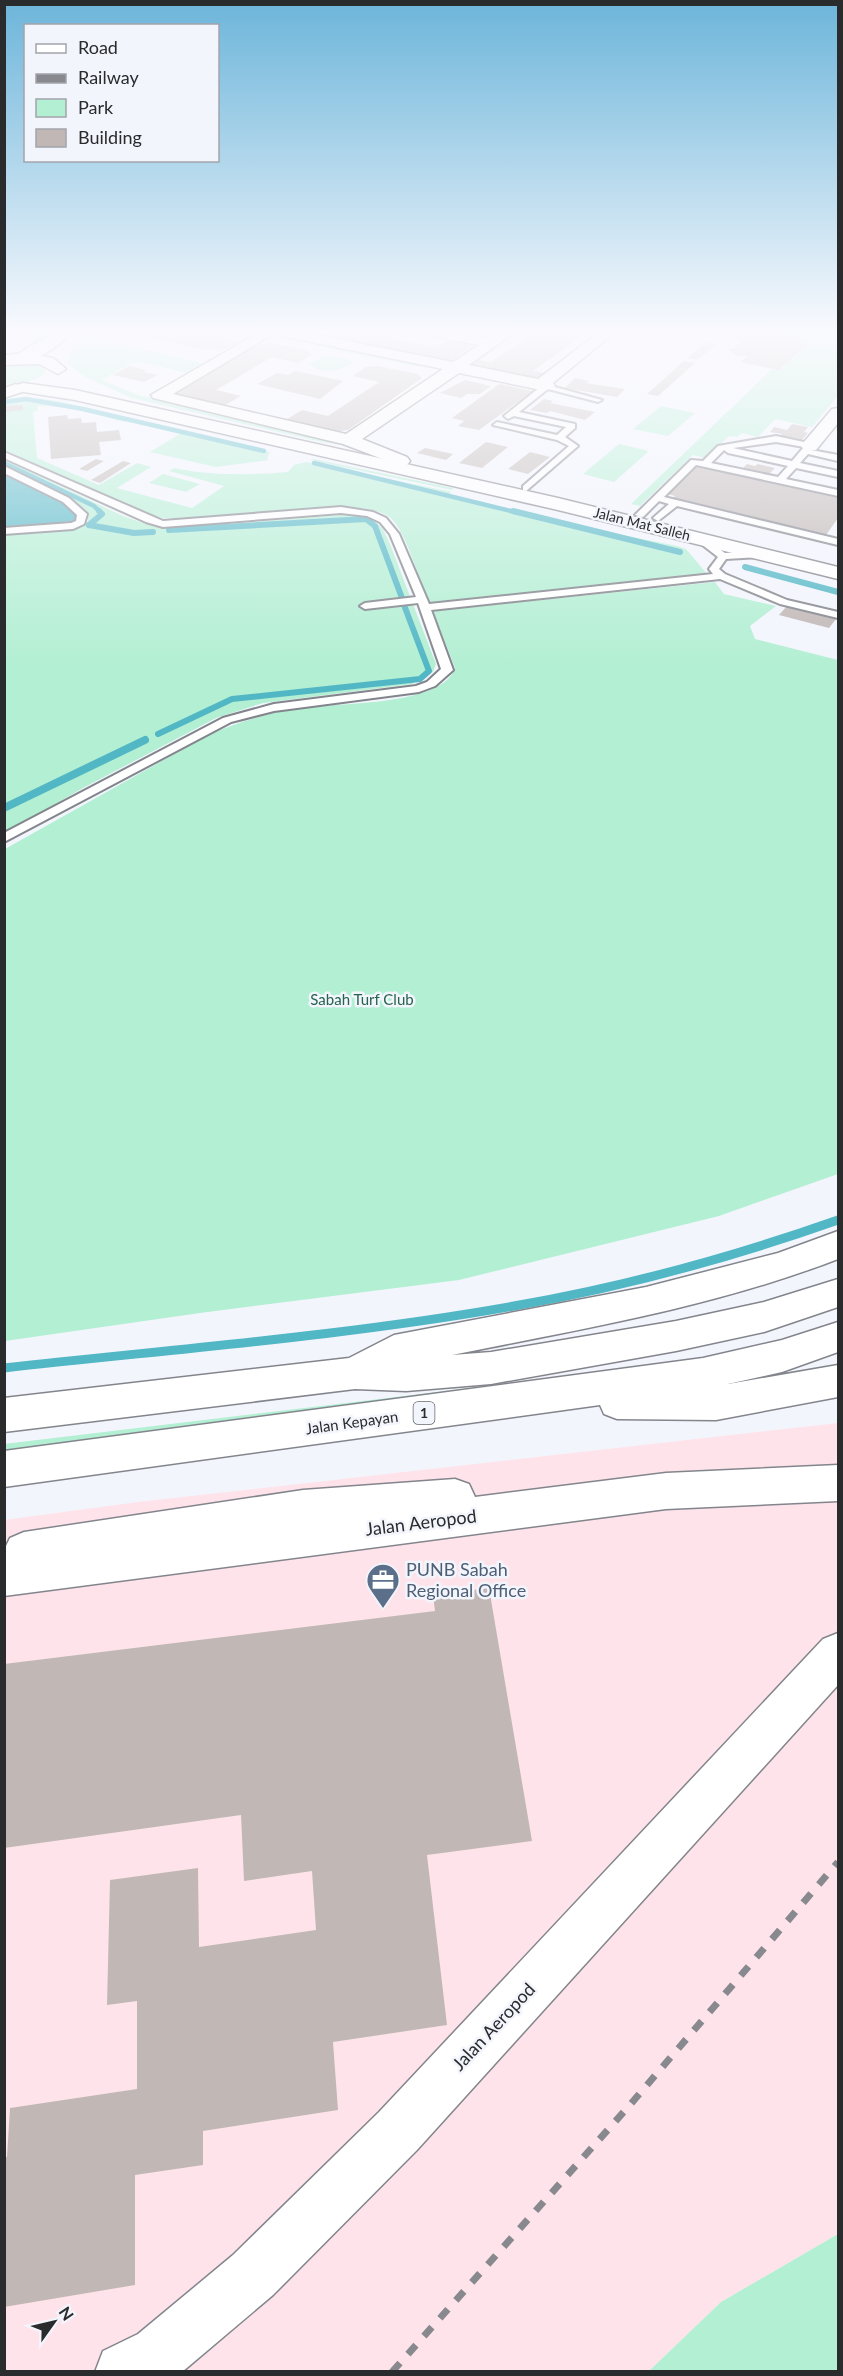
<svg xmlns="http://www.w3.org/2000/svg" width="843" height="2376" font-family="Lato,sans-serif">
	<rect width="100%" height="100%" fill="#f3f5fd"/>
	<path fill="#fee4ea" d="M 838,1423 L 838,2234 L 721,2302 L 649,2371 L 5,2371 L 4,1520 L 138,1502 Z"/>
	<g fill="#b3efd3">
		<path d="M 766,333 L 838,333 L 838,396 L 812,427 L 775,419 L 758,437 L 742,433 L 737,437 L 729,436 L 706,458 L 693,455 L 640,506 L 631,504 L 772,369 L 780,370 L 811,341 Z"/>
		<path d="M 83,335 L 205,364 L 187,373 L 141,362 L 129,364 L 102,380 L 138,395 L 361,448 L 322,442 L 132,398 L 87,378 L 67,363 L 72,347 Z"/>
		<path d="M 287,337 L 421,365 L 423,366 L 418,367 L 282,339 Z"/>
		<path d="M 331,356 L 349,360 L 353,363 C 340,371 323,376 309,364 L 322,357 Z"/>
		<path d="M 29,363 L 45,369 L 44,375 L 28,382 L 5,384 L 5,365 Z"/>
		<path d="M 24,397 L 59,401 L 128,420 L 124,422 L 67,407 L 38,406 L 38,411 L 33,412 L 37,458 L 99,485 L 137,463 L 151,467 L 117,488 L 192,508 L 224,486 L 169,471 L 174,468 C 212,476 249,475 288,472 L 294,465 L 306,462 L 452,492 L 447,495 L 583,527 L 677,546 L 686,549 L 708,575 L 428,603 C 420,583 405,526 388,516 C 376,509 360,508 347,507 L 190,519 L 163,518 L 143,513 L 5,450 L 4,399 Z"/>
		<path d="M 661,406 L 695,413 L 668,436 L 633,429 Z"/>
		<path d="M 183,432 L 270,452 L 267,459 L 269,460 L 216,467 L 150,452 Z"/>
		<path d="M 619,444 L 649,451 L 614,482 L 583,474 Z"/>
		<path d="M 314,459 L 453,488 L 452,490 L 310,460 Z"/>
		<path d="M 5,460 L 123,516 L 146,524 L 186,527 L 352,514 L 376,522 L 383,529 L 390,544 L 436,664 L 433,672 L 412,684 L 263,703 L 216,718 L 83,788 L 5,833 L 5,535 C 23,533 77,535 88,521 L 85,509 C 61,491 33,476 5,466 Z"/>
		<path d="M 163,474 L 200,484 L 186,492 L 149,483 Z"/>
		<path d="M 715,582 L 724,594 L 776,606 L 750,626 L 755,639 L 838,660 L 838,1174 L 719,1216 L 459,1280 L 200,1313 L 5,1341 L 5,849 L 210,734 C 237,723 264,714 293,709 C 330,702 442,708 455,668 L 433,611 Z"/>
		<path d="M 497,1385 L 283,1419 L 5,1451 L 4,1444 Z"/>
		<path d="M 838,2234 L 838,2371 L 649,2371 L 721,2302 Z"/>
	</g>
	<path fill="#52b7c5" d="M 5,472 L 62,501 L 76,513 L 75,521 L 5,528 Z"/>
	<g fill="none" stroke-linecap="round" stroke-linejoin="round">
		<g stroke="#52b7c5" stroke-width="4.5">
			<path d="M 35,342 L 47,333"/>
			<path d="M 4,402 L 26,399 L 83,409 L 264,451"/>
			<path d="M 4,463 L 94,506 L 101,513"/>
			<path d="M 314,463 L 519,513"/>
		</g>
		<g stroke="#52b7c5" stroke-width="6">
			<path d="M 513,511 L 680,552"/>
			<path d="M 89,525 L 102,514 L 99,511"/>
			<path d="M 89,525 L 134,533 L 153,532"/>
			<path d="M 169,530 L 366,519 L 375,526 L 402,598"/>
			<path d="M 745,567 L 838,592"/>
			<path d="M 158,734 L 232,699 L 420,679 L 429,671 L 404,605"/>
		</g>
		<path stroke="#52b7c5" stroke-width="8" d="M 4,808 L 145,740"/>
		<path stroke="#52b7c5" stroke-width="9" d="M 4,1368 C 174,1349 345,1336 514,1306 C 624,1287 733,1257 838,1220"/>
	</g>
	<g fill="#c1b8b6">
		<path d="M 132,333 L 206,333 L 238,342 L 221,351 L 208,348 L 204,350 Z"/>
		<path d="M 315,333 L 364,333 L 436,348 L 451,338 L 471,342 L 474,345 L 452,360 L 441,362 L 319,336 Z"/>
		<path d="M 535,333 L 586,333 L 533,371 L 545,373 L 539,377 L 529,378 L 476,368 L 473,364 L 479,360 L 491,362 Z"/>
		<path d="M 712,333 L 766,333 L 811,341 L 779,370 L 740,362 L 748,356 L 737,356 L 728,349 L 738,348 L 734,347 L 742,340 Z"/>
		<path d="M 706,342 L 717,344 L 697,360 L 687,358 Z"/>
		<path d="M 271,343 L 308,351 L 311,355 L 298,363 L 272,357 L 216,390 L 241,396 L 225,405 L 215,406 L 175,396 L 172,391 L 256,345 Z"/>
		<path d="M 684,361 L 695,363 L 658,396 L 647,394 Z"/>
		<path d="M 129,366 L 146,370 L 143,372 L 158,375 L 144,382 L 113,375 Z"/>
		<path d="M 377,366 L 418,374 L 422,378 L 348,430 L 333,432 L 284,421 L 302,410 L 328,416 L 379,382 L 353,376 L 366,367 Z"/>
		<path d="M 295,371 L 296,371 L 343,381 L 320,399 L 257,384 L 277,373 L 288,375 Z"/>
		<path d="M 575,378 L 589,381 L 586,383 L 625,389 L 617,397 L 565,388 Z"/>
		<path d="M 465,380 L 491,386 L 480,394 L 467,394 L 461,398 L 440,393 Z"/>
		<path d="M 499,384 L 533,391 L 479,430 L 458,426 L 464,421 L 452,418 Z"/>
		<path d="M 544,399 L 553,401 L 550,403 L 595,412 L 585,420 L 550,411 L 547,413 L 530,410 Z"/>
		<path d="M 23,405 L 23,410 L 6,412 L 6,406 Z"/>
		<path d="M 67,415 L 68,419 L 81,418 L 82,423 L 96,422 L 97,432 L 119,430 L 121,440 L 99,442 L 101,455 L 51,459 L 48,417 Z"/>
		<path d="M 792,424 L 808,427 L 804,432 L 808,433 L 801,441 L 780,437 L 782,434 L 770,432 L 774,427 L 787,430 Z"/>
		<path d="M 486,442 L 508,447 L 482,468 L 459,463 Z"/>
		<path d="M 425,448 L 453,454 L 446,460 L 417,453 Z"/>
		<path d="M 530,452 L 550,457 L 528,474 L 508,469 Z"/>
		<path d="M 96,459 L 104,461 L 87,471 L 79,469 Z"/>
		<path d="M 123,461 L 131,463 L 100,483 L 91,480 Z"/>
		<path d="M 747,464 L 755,466 L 758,464 L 775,468 L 768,475 L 742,469 Z"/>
		<path d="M 695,466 L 838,498 L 838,518 L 826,535 L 672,499 L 675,496 L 668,494 Z"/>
		<path d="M 787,606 L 836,619 L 829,628 L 779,615 Z"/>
		<path d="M 489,1588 L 532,1841 L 427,1855 L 447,2025 L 333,2042 L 338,2110 L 203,2131 L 203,2165 L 135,2175 L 135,2285 L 4,2307 L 4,2157 L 7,2157 L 10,2108 L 137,2089 L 137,2001 L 107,2005 L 110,1880 L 198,1868 L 199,1947 L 316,1930 L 312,1871 L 244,1881 L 241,1815 L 4,1848 L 4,1664 L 435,1611 L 433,1595 Z"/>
	</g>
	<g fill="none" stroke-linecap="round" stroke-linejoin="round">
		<defs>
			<g id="lane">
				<path d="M 544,384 L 602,400 L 598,402 L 548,389 L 519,412 L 575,424 L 575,428 L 565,437 L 578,446 L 526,491 L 523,490 L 523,486 L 569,446 L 557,440 L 493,425 L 497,422 L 557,435 L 566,427 L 514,416 L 508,419 L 504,416 Z"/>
				<path d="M 776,436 L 813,444 L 811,450 L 838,455 L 838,461 L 808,454 L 800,463 L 838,471 L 838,477 L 796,468 L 786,479 L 838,490 L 838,496 L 696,465 L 664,497 L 838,539 L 838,545 L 677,506 L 658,521 L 653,518 L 669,504 L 659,501 L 643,517 L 635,515 L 691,460 L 703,461 L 718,446 ZM 776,442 L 804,447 L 792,461 L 733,448 ZM 724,450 L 728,453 L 788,466 L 778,477 L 711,463 Z"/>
				<path d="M 4,452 L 163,521 L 341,507 L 373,512 L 386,518 L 399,534 L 429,604 L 713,574 L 709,569 L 718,557 L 696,540 L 694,538 L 699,535 L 725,553 L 760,551 L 765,554 L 760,557 L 726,559 L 719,569 L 725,574 L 787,600 L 838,612 L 838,618 L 780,604 L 720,579 L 431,610 L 453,670 L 435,686 L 419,692 L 274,711 L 231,722 L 4,842 L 4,833 L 223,718 L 274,704 L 416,686 L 427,682 L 441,669 L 418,603 L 365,609 L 360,606 L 365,603 L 416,597 L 390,534 L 380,522 L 367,516 L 341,513 L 163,527 L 146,522 L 4,458 Z"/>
				<path d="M 4,466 L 69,498 L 87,514 L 84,524 L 73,529 L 4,534 L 4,528 L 71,523 L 76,521 L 77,515 L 63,502 L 4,473 Z"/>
			</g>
			<g id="street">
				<path d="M 54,333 L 70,333 C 61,345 33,365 17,361 L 14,358 C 21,350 43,340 54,333 Z"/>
				<path d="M 258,333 L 275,333 L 173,394 L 346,434 L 443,369 L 287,337 L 282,336 L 280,333 L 307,333 L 453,362 L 479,345 L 434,336 L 432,333 L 461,333 L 489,338 L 498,333 L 514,333 L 469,365 L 538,379 L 598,333 L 614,333 L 553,383 L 555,386 L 553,389 L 541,390 L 459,373 L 362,439 L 407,457 L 410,461 L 407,465 L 401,466 L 343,444 L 153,398 L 151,395 Z"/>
				<path d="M 16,384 L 24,389 L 22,392 L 4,398 L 4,388 Z"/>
				<path d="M 838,408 L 838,423 L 816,450 L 804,450 L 801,446 L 804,442 L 832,409 Z"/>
				<path d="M 838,1465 L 838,1501 L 666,1509 L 4,1596 L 4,1550 L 10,1538 L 24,1532 L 303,1490 L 455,1479 L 469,1484 L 475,1497 L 666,1473 Z"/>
				<path d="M 838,1633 L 838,1685 L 417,2150 L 273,2295 L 182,2372 L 95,2372 L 103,2351 L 138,2334 L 233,2255 L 379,2112 L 823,1639 Z"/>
			</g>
			<g id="primary">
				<path d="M 26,353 L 53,358 L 66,369 L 58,374 L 39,364 L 4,365 L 4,355 Z"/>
				<path d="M 23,383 L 75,390 L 558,498 L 838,567 L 838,579 L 558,510 L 75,400 L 17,391 L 15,388 L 17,385 Z"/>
			</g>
			<g id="highway">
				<path d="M 838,1231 L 838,1259 C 714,1307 582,1329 452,1355 L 491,1352 L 676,1321 L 764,1302 L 838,1279 L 838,1307 L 764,1332 L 676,1351 L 491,1384 L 406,1391 L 355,1389 L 4,1432 L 4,1398 L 349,1358 L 394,1335 L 646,1287 L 778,1253 Z"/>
				<path d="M 838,1322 L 838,1352 L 782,1372 L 728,1384 L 838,1365 L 838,1397 L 716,1420 L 617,1419 L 604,1414 L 600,1405 L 4,1487 L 4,1451 L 703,1358 L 782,1340 Z"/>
			</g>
		</defs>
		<use href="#lane" stroke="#83858c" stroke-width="4"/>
		<use href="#street" stroke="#83858c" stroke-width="3"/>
		<use href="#primary" stroke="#83858c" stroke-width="3"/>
		<use href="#highway" stroke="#83858c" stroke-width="3"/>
		<use href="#lane" fill="#fff" fill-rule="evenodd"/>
		<use href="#street" fill="#fff" fill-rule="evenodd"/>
		<use href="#primary" fill="#fff" fill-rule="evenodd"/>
		<use href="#highway" fill="#fff" fill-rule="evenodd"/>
		<path stroke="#88898e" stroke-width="7" stroke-dasharray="12 12" stroke-linecap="butt" d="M 392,2372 L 629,2106 L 838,1862"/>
	</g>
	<linearGradient id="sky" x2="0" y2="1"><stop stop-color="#6cb5da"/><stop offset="0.5" stop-color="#fafafe"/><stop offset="1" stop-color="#fafafe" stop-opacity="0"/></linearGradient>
	<rect width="843" height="665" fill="url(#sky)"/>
	<defs>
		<symbol id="office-pin" viewBox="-11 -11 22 30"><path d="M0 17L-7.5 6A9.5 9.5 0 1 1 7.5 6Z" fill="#5c6f8a" stroke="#f3f5fd"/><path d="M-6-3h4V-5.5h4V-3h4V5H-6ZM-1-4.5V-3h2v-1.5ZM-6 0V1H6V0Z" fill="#fff"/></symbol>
	</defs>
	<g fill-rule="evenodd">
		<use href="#office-pin" x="364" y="1561" width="38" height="52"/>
	</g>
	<g text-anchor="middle" stroke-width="5" stroke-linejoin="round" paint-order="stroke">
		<g font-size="14" fill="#2a2b2d" stroke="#f3f5fd">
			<text transform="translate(642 524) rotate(14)" y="5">Jalan Mat Salleh</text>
		</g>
		<rect fill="#f3f5fd" stroke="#66686b" stroke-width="1.5" x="413.5" y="1402" width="21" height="22" rx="4.5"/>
		<g font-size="14" font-weight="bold" fill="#2a2b2d">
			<text x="424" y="1418">1</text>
		</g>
		<g font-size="15" fill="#25634b" stroke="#f3f5fd">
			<text x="362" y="1005">Sabah Turf Club</text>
		</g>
		<g font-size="15" fill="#2a2b2d" stroke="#f3f5fd">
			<text transform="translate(352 1423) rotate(-8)" y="5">Jalan Kepayan</text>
		</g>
		<g font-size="18" fill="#2a2b2d" stroke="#f3f5fd">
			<text transform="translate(421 1523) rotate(-7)" y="6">Jalan Aeropod</text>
			<text transform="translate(494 2027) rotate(-47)" y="6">Jalan Aeropod</text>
		</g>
		<g font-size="18" fill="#4e5e75" stroke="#f3f5fd" text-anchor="start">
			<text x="406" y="1576">PUNB Sabah<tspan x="406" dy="21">Regional Office</tspan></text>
		</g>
	</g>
	<rect width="843" height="2376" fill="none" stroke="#2a2b2d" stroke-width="12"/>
	<rect x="24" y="24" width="195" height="138" fill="#f3f5fd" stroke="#a3a4aa" stroke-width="1.5"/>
	<rect x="36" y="44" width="30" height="9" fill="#ffffff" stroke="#a3a4aa" stroke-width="1.5"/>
	<text x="78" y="54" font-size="18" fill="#2a2b2d">Road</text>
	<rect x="36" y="74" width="30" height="9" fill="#88898e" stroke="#a3a4aa" stroke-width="1.5"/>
	<text x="78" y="84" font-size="18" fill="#2a2b2d">Railway</text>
	<rect x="36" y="99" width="30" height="18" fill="#b3efd3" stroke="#a3a4aa" stroke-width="1.5"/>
	<text x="78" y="114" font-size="18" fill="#2a2b2d">Park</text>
	<rect x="36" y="129" width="30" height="18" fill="#c1b8b6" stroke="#a3a4aa" stroke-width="1.5"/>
	<text x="78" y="144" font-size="18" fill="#2a2b2d">Building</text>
	<g transform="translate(54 2322) rotate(56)" stroke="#f3f5fd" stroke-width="4.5" paint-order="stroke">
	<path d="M0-4.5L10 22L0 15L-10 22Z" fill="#2a2b2d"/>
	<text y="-9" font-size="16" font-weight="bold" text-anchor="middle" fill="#2a2b2d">N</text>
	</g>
</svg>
